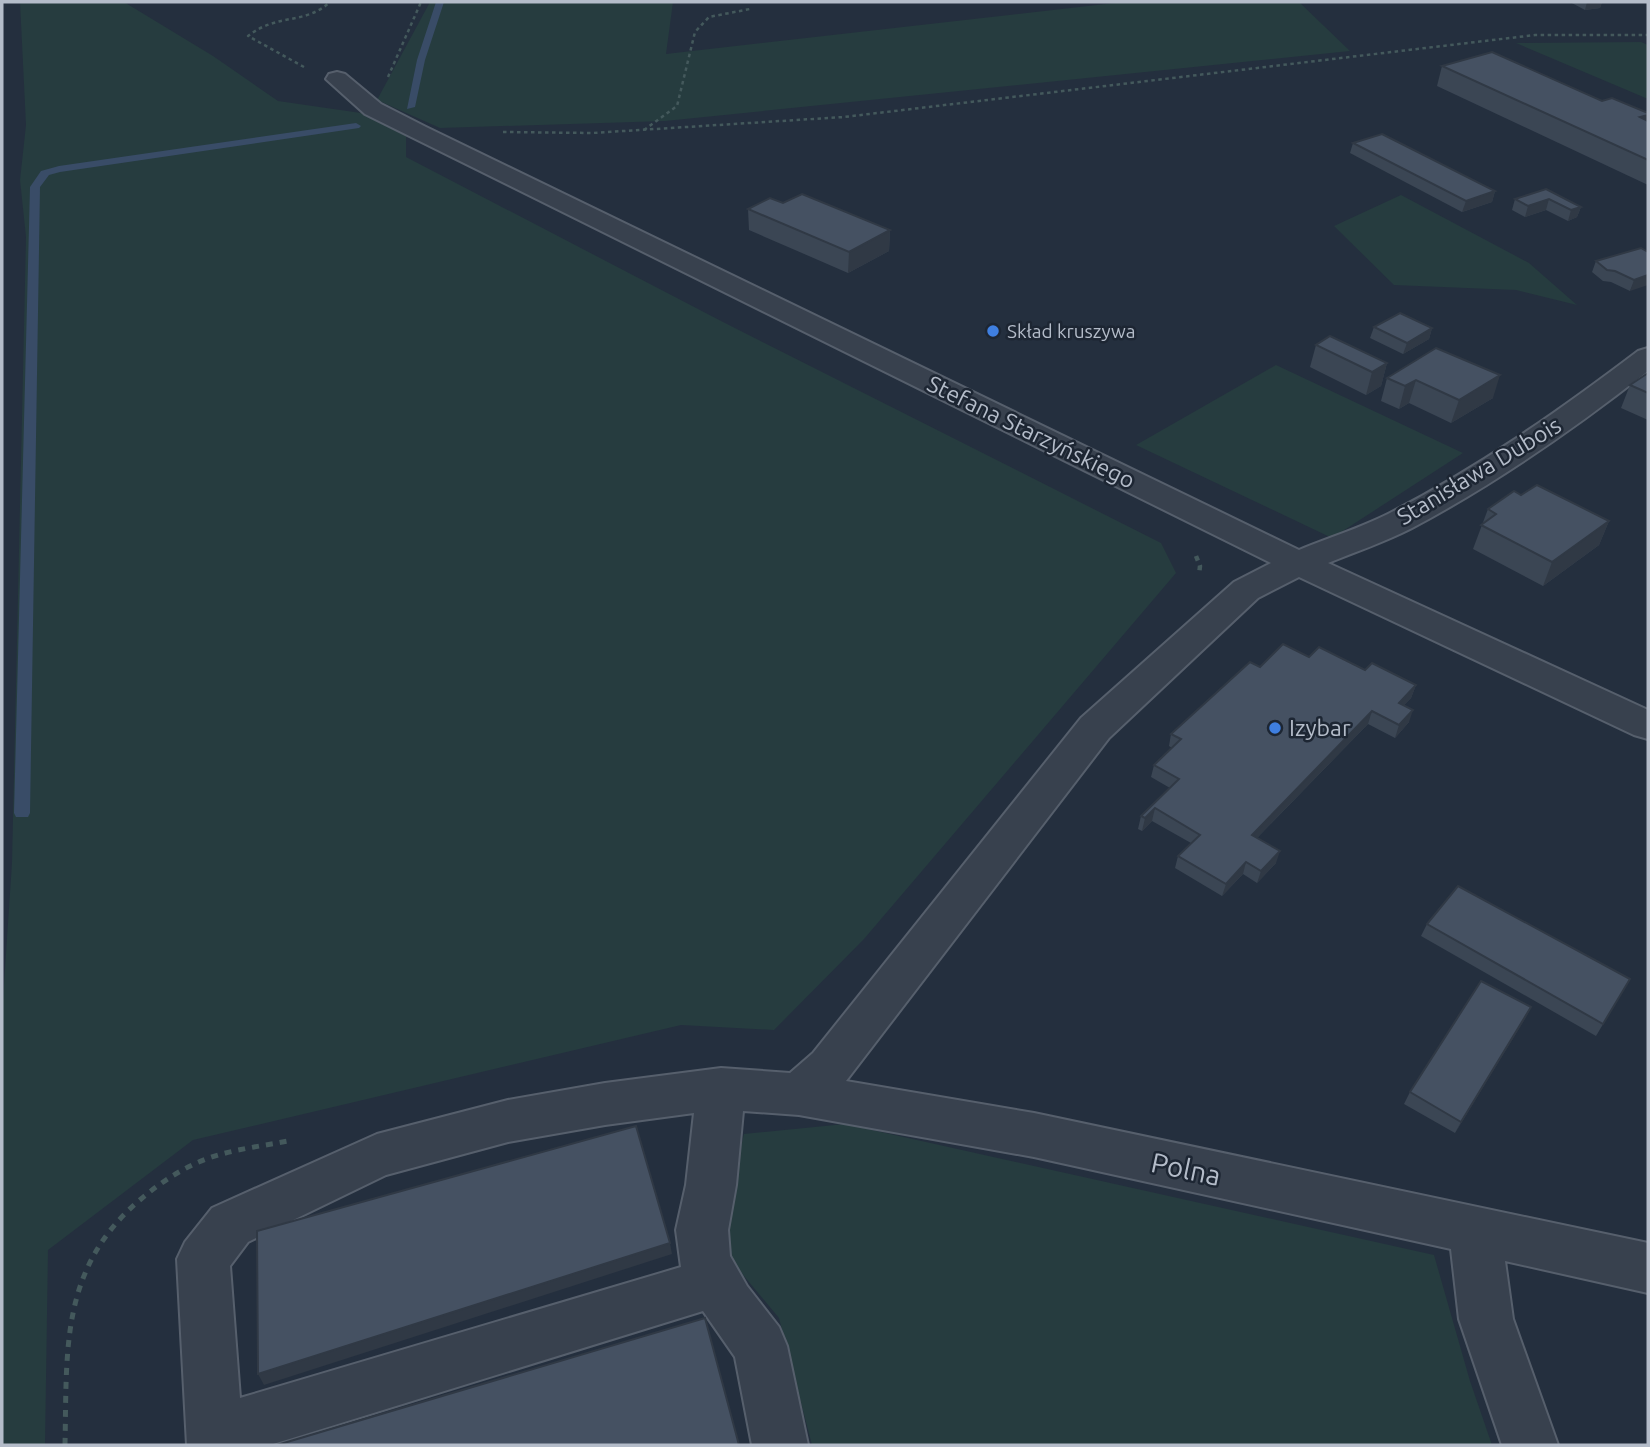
<svg xmlns="http://www.w3.org/2000/svg" width="1650" height="1447" font-family="Ubuntu,sans-serif">
	<rect width="100%" height="100%" fill="#242f3e"/>
	<g fill="#263c3f">
		<path d="M 20,2 L 124,2 L 213,56 L 278,101 L 361,113 L 406,134 L 406,157 L 723,322 L 1161,543 L 1176,573 L 864,939 L 774,1030 L 681,1025 L 193,1140 L 48,1250 L 45,1445 L 2,1445 L 2,1014 L 12,863 L 26,237 L 20,180 L 26,125 Z"/>
		<path d="M 430,2 L 673,2 L 666,54 L 1123,2 L 1299,2 L 1350,51 L 665,121 L 440,128 L 377,100 Z"/>
		<path d="M 1641,42 L 1648,45 L 1648,99 L 1516,43 Z"/>
		<path d="M 1401,195 L 1529,263 L 1577,305 L 1516,290 L 1394,285 L 1334,226 Z"/>
		<path d="M 1276,365 L 1463,453 L 1332,538 L 1136,445 Z"/>
		<path d="M 845,1124 L 1434,1255 L 1470,1381 L 1492,1445 L 812,1445 L 779,1318 L 729,1258 L 727,1205 L 744,1134 Z"/>
	</g>
	<g fill="none" stroke-linecap="round" stroke-linejoin="round">
		<g fill="#394c67" fill-rule="evenodd">
			<path d="M 436,2 L 444,2 L 425,60 L 415,107 L 407,109 L 417,60 Z"/>
			<path d="M 356,123 L 361,126 L 359,128 L 60,172 L 49,175 L 40,187 L 30,813 L 28,817 L 16,817 L 14,813 L 30,187 L 41,171 L 59,166 Z"/>
		</g>
		<defs>
			<path id="minor" d="M 337,72 L 345,74 L 381,104 L 426,127 L 1299,550 C 1328,538 1360,528 1388,514 C 1476,469 1559,411 1638,351 L 1648,348 L 1648,371 C 1574,429 1495,484 1412,528 C 1385,542 1355,552 1328,563 L 1648,710 L 1648,739 L 1634,735 L 1299,577 L 1258,598 L 1109,738 L 846,1081 L 1034,1113 L 1648,1243 L 1648,1293 L 1505,1261 L 1513,1319 L 1558,1445 L 1502,1445 L 1459,1319 L 1451,1249 L 1034,1157 L 799,1115 L 743,1111 L 736,1185 L 728,1230 L 730,1256 L 747,1286 L 779,1327 L 787,1346 L 808,1445 L 752,1445 L 735,1357 L 703,1311 L 270,1445 L 187,1445 L 177,1259 L 185,1242 L 212,1208 L 377,1134 L 508,1100 L 605,1083 L 721,1068 L 790,1073 L 813,1053 L 1081,718 L 1234,582 L 1271,563 L 365,114 L 326,79 L 329,74 ZM 694,1113 L 686,1185 L 676,1230 L 681,1267 L 240,1398 L 230,1266 L 248,1242 L 386,1175 L 508,1142 L 605,1125 Z"/>
		</defs>
		<use href="#minor" stroke="#565f6c" stroke-width="4"/>
		<g stroke="#44595c" stroke-width="2.5" stroke-dasharray="3.5 3.5" stroke-linecap="butt">
			<path d="M 304,67 L 248,36 C 277,13 305,25 330,2"/>
			<path d="M 388,77 L 421,2"/>
			<path d="M 644,130 L 677,106 L 695,32 L 709,17 L 750,9"/>
			<path d="M 503,132 L 592,133 L 844,117 L 1535,35 L 1648,35"/>
		</g>
		<path stroke="#44595c" stroke-width="4.5" stroke-dasharray="5 5" stroke-linecap="butt" d="M 1196,556 L 1200,566 L 1199,575"/>
		<path stroke="#44595c" stroke-width="5" stroke-dasharray="7 7" stroke-linecap="butt" d="M 65,1445 C 67,1349 60,1267 141,1199 C 161,1182 184,1167 209,1158 C 235,1149 262,1146 288,1141"/>
		<use href="#minor" fill="#38414e" fill-rule="evenodd"/>
	</g>
	<g fill="#3b4654">
		<path d="M 1570,2 L 1602,2 L 1600,8 L 1585,10 Z"/>
		<path d="M 1442,66 L 1648,121 L 1648,185 L 1437,86 Z"/>
		<path d="M 1353,143 L 1495,191 L 1492,202 L 1462,212 L 1350,153 Z"/>
		<path d="M 1546,189 L 1581,207 L 1577,217 L 1568,221 L 1546,210 L 1525,217 L 1512,210 L 1515,199 Z"/>
		<path d="M 783,203 L 890,230 L 889,251 L 848,273 L 749,230 L 748,209 Z"/>
		<path d="M 1648,252 L 1630,291 L 1611,282 L 1603,281 L 1592,272 L 1596,261 Z"/>
		<path d="M 1374,327 L 1432,328 L 1429,339 L 1403,354 L 1370,338 Z"/>
		<path d="M 1316,345 L 1387,363 L 1381,386 L 1366,395 L 1310,367 Z"/>
		<path d="M 1436,348 L 1493,398 L 1451,423 L 1409,403 L 1399,409 L 1381,401 L 1387,378 Z"/>
		<path d="M 1648,373 L 1648,420 L 1621,408 L 1630,385 Z"/>
		<path d="M 1521,495 L 1609,521 L 1599,545 L 1543,586 L 1473,549 L 1488,509 Z"/>
		<path d="M 1260,667 L 1365,670 L 1416,685 L 1411,698 L 1404,705 L 1409,722 L 1395,738 L 1368,724 L 1257,838 L 1276,863 L 1257,883 L 1243,874 L 1222,896 L 1175,868 L 1178,856 L 1191,843 L 1152,821 L 1142,831 L 1138,829 L 1141,816 L 1170,788 L 1151,777 L 1154,765 L 1172,748 L 1169,746 L 1171,734 Z"/>
		<path d="M 1427,924 L 1630,979 L 1596,1036 L 1421,936 Z"/>
		<path d="M 1531,1007 L 1455,1133 L 1404,1104 L 1410,1092 Z"/>
	</g>
	<g fill="#303945">
		<path d="M 1587,2 L 1602,2 L 1600,8 L 1585,10 Z"/>
		<path d="M 1648,115 L 1648,119 L 1643,134 L 1640,117 Z"/>
		<path d="M 1495,191 L 1492,202 L 1462,212 L 1466,201 Z"/>
		<path d="M 1549,199 L 1546,210 L 1525,217 L 1528,206 Z"/>
		<path d="M 1581,207 L 1577,217 L 1568,221 L 1571,210 Z"/>
		<path d="M 890,230 L 889,251 L 848,273 L 849,252 Z"/>
		<path d="M 1648,275 L 1648,285 L 1630,291 L 1634,280 Z"/>
		<path d="M 1432,328 L 1429,339 L 1403,354 L 1407,343 Z"/>
		<path d="M 1387,363 L 1381,386 L 1366,395 L 1372,372 Z"/>
		<path d="M 1500,375 L 1493,398 L 1451,423 L 1459,400 Z"/>
		<path d="M 1416,380 L 1409,403 L 1399,409 L 1405,386 Z"/>
		<path d="M 1609,521 L 1599,545 L 1543,586 L 1552,562 Z"/>
		<path d="M 1416,685 L 1411,698 L 1395,715 L 1399,703 Z"/>
		<path d="M 1413,710 L 1409,722 L 1395,738 L 1399,725 Z"/>
		<path d="M 1372,711 L 1368,724 L 1248,847 L 1252,835 Z"/>
		<path d="M 1155,808 L 1152,821 L 1142,831 L 1145,818 Z"/>
		<path d="M 1280,851 L 1276,863 L 1257,883 L 1261,871 Z"/>
		<path d="M 1246,862 L 1243,874 L 1222,896 L 1226,884 Z"/>
		<path d="M 1531,1007 L 1525,1019 L 1455,1133 L 1461,1122 Z"/>
		<path d="M 670,1243 L 672,1254 L 264,1385 L 258,1374 Z"/>
	</g>
	<g fill="#455162" stroke="#303945" stroke-width="2">
		<path d="M 1492,52 L 1602,101 L 1612,98 L 1648,113 L 1648,115 L 1640,117 L 1648,121 L 1648,160 L 1442,66 Z"/>
		<path d="M 1382,134 L 1495,191 L 1466,201 L 1353,143 Z"/>
		<path d="M 1546,189 L 1581,207 L 1571,210 L 1549,199 L 1528,206 L 1515,199 Z"/>
		<path d="M 802,194 L 890,230 L 849,252 L 748,209 L 770,198 L 783,203 Z"/>
		<path d="M 1641,248 L 1648,252 L 1648,275 L 1634,280 L 1615,271 L 1607,270 L 1596,261 Z"/>
		<path d="M 1400,313 L 1432,328 L 1407,343 L 1374,327 Z"/>
		<path d="M 1330,336 L 1387,363 L 1372,372 L 1316,345 Z"/>
		<path d="M 1436,348 L 1500,375 L 1459,400 L 1416,380 L 1405,386 L 1387,378 Z"/>
		<path d="M 1648,373 L 1648,393 L 1630,385 Z"/>
		<path d="M 1537,485 L 1609,521 L 1552,562 L 1481,525 L 1496,514 L 1488,509 L 1514,491 L 1521,495 Z"/>
		<path d="M 1283,644 L 1309,657 L 1319,647 L 1365,670 L 1372,663 L 1416,685 L 1399,703 L 1413,710 L 1399,725 L 1372,711 L 1252,835 L 1280,851 L 1261,871 L 1246,862 L 1226,884 L 1178,856 L 1200,835 L 1155,808 L 1145,818 L 1141,816 L 1179,779 L 1154,765 L 1181,739 L 1171,734 L 1250,662 L 1260,667 Z"/>
		<path d="M 1458,886 L 1630,979 L 1603,1024 L 1427,924 Z"/>
		<path d="M 1481,981 L 1531,1007 L 1461,1122 L 1410,1092 Z"/>
		<path d="M 636,1126 L 670,1243 L 258,1374 L 257,1231 Z"/>
		<path d="M 705,1318 L 739,1445 L 277,1445 Z"/>
	</g>
	<g fill="#3f7fe0" stroke="#1d2633" stroke-width="2.5">
		<circle cx="993" cy="331" r="7"/>
		<circle cx="1275" cy="728" r="7"/>
	</g>
	<g text-anchor="middle" stroke-width="5" stroke-linejoin="round" paint-order="stroke">
		<g font-size="19" fill="#b4bcc9" stroke="#1d2633" text-anchor="start">
			<text x="1007" y="338">Skład kruszywa</text>
		</g>
		<g font-size="23" fill="#b4bcc9" stroke="#1d2633">
			<text transform="translate(1031 432) rotate(26)" y="8">Stefana Starzyńskiego</text>
			<text transform="translate(1479 471) rotate(-31)" y="8">Stanisława Dubois</text>
		</g>
		<g font-size="23" fill="#b4bcc9" stroke="#1d2633" text-anchor="start">
			<text x="1289" y="736">Izybar</text>
		</g>
		<g font-size="28" fill="#b4bcc9" stroke="#1d2633">
			<text transform="translate(1186 1169) rotate(12)" y="10">Polna</text>
		</g>
	</g>
	<rect width="1650" height="1447" fill="none" stroke="#b4bcc9" stroke-width="7"/>
</svg>
